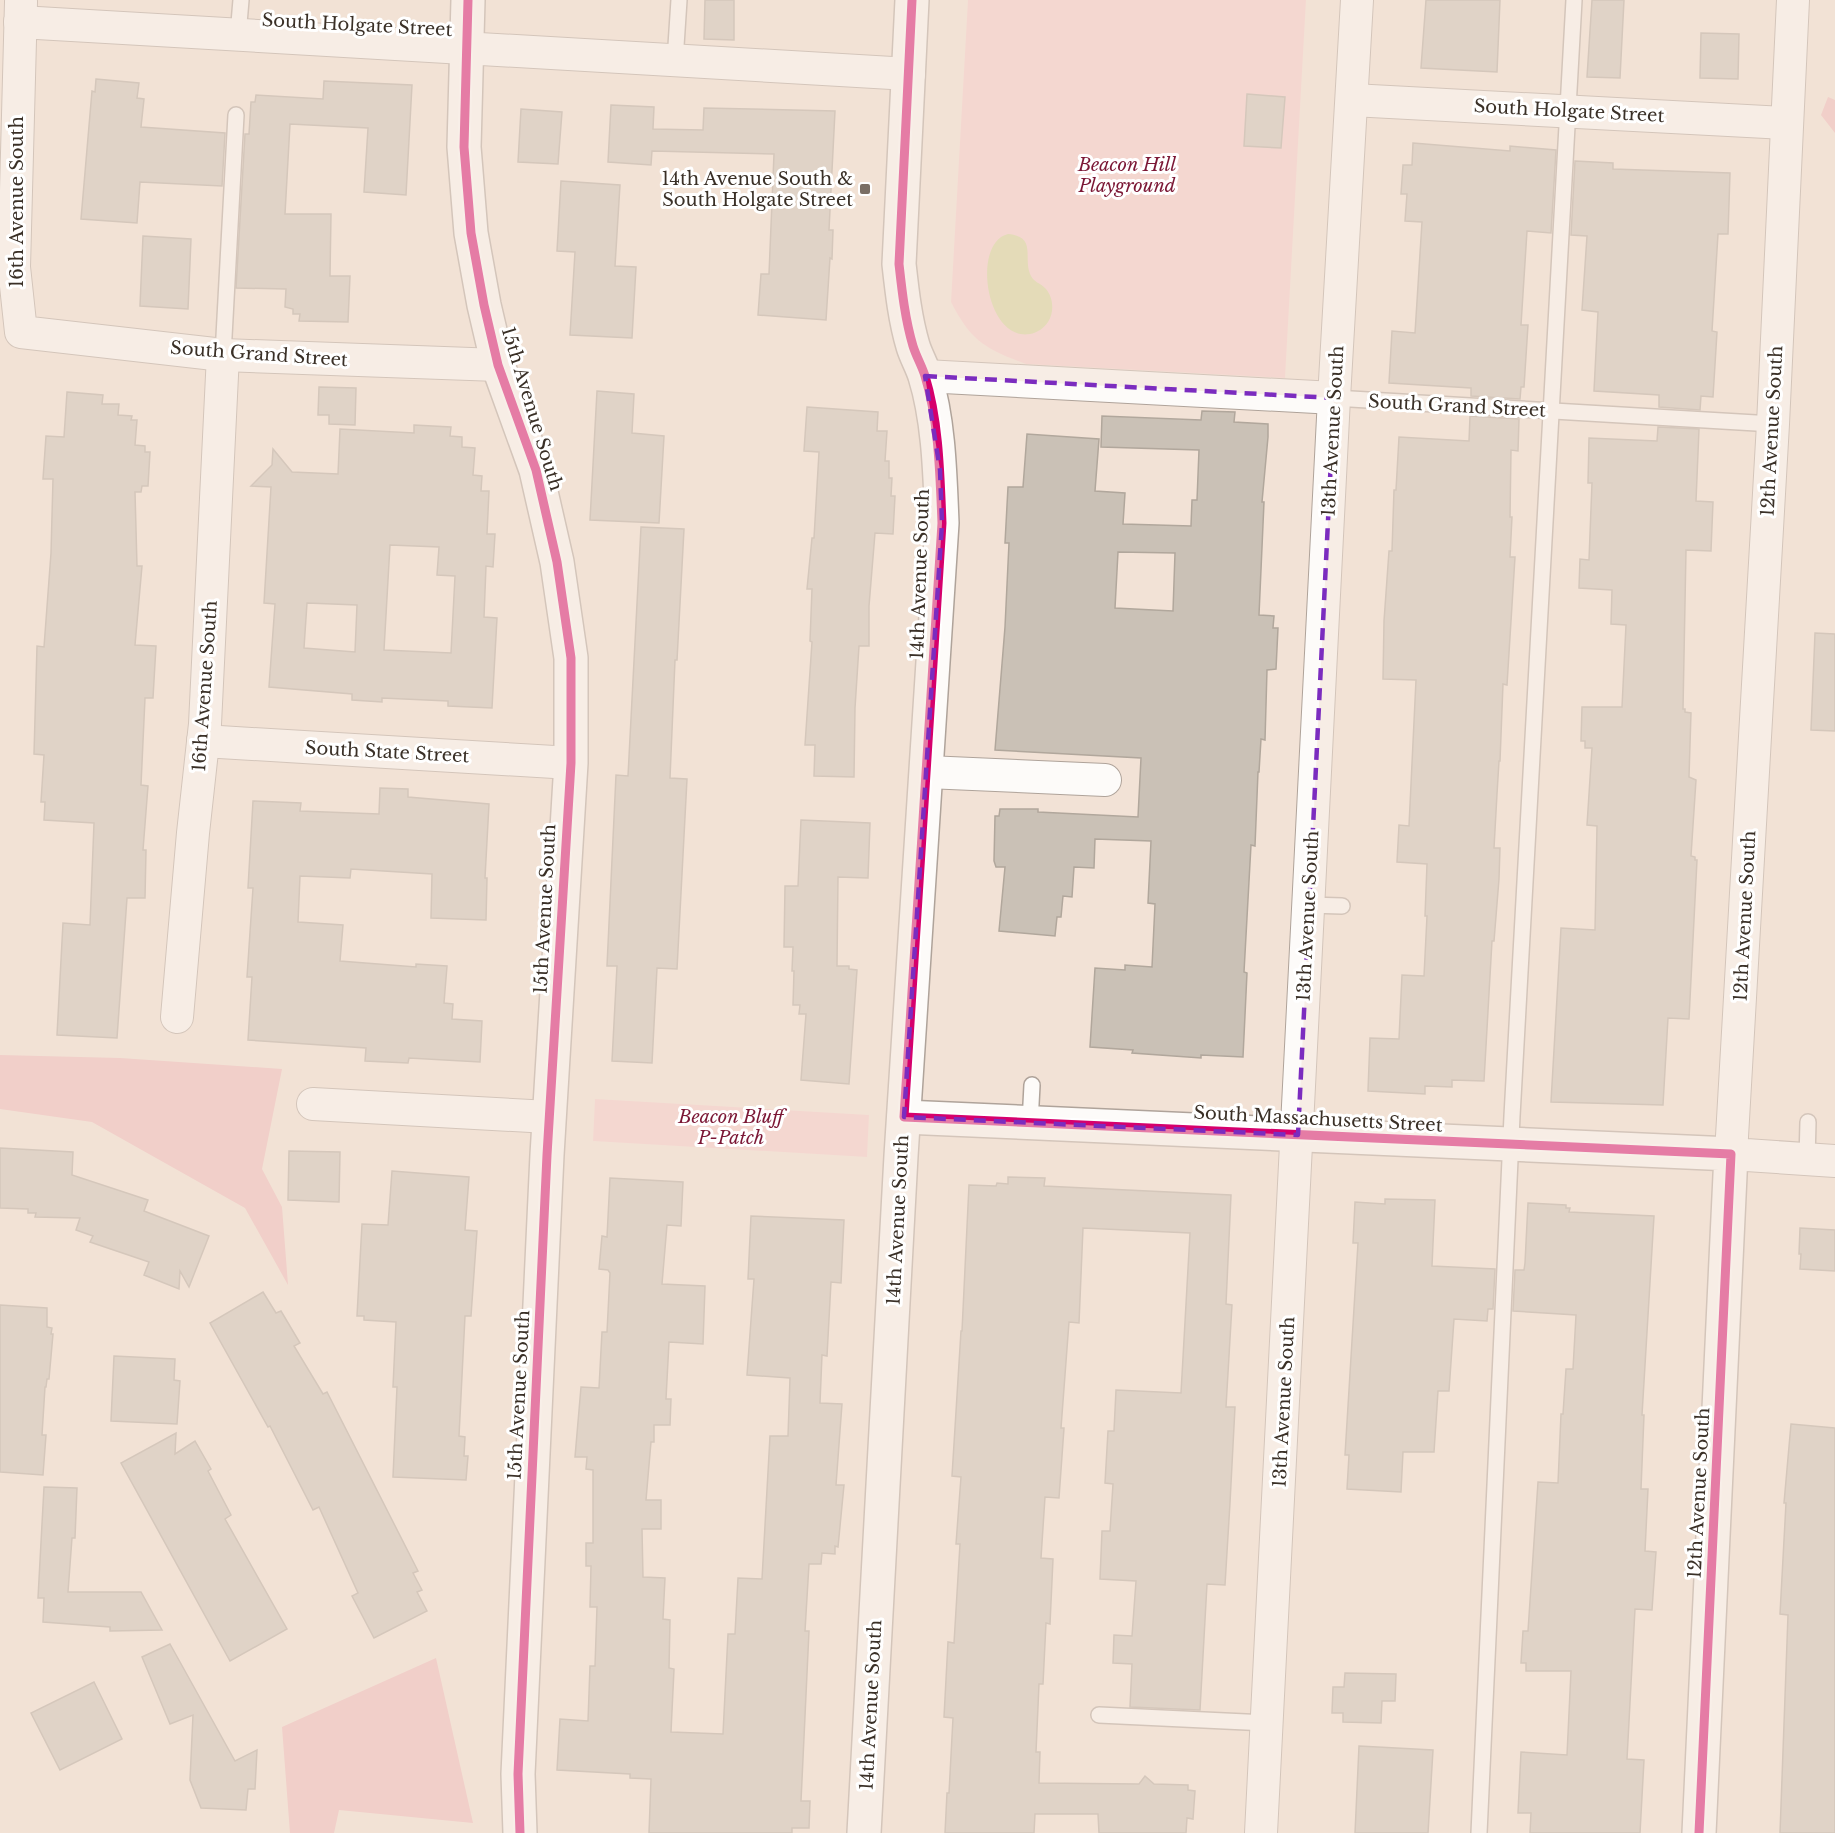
<svg xmlns="http://www.w3.org/2000/svg" width="1835" height="1833" font-family="'Libre Baskerville',serif">
	<rect width="100%" height="100%" fill="#f2e2d6"/>
	<g fill="#f6cbcb">
		<path d="M 968,0 L 1306,0 L 1285,378 L 1026,364 C 985,349 971,341 951,302 Z"/>
		<path d="M 595,1099 L 869,1115 L 867,1157 L 593,1141 Z"/>
	</g>
	<g fill="#efb8ba">
		<path d="M 1828,97 L 1835,100 L 1835,133 L 1821,115 Z"/>
		<path d="M 0,1055 L 120,1058 L 282,1069 L 262,1169 L 282,1207 L 288,1285 L 245,1208 L 92,1122 L 0,1109 Z"/>
		<path d="M 436,1658 L 473,1823 L 339,1810 L 334,1833 L 290,1833 L 282,1727 Z"/>
	</g>
	<path fill="#d2d396" d="M 1008,234 C 1038,237 1022,258 1031,276 C 1034,282 1040,283 1045,288 C 1053,296 1055,311 1048,322 C 1044,328 1037,333 1030,334 C 986,342 971,243 1008,234 Z"/>
	<g fill="#cac1b6" stroke="#b1a79c" stroke-width="1.5" fill-rule="evenodd">
		<path d="M 705,0 L 734,0 L 734,40 L 704,39 Z"/>
		<path d="M 1426,0 L 1500,0 L 1497,72 L 1421,68 Z"/>
		<path d="M 1592,0 L 1624,0 L 1620,78 L 1587,77 Z"/>
		<path d="M 1701,33 L 1739,34 L 1738,79 L 1700,78 Z"/>
		<path d="M 96,79 L 139,83 L 137,98 L 144,99 L 141,127 L 225,133 L 222,186 L 140,182 L 137,223 L 81,219 L 92,91 L 95,92 Z"/>
		<path d="M 324,81 L 412,85 L 406,195 L 364,192 L 368,128 L 290,124 L 285,214 L 331,214 L 330,276 L 350,276 L 348,322 L 299,321 L 300,314 L 293,314 L 293,309 L 285,307 L 286,289 L 236,288 L 245,134 L 249,134 L 251,102 L 255,102 L 256,95 L 323,99 Z"/>
		<path d="M 1247,94 L 1285,97 L 1281,148 L 1244,146 Z"/>
		<path d="M 611,105 L 654,107 L 653,129 L 703,130 L 704,108 L 835,111 L 829,230 L 833,230 L 832,259 L 830,258 L 826,320 L 758,315 L 761,274 L 769,274 L 774,154 L 652,151 L 651,165 L 608,162 Z"/>
		<path d="M 521,109 L 562,112 L 558,164 L 518,162 Z"/>
		<path d="M 1413,143 L 1510,151 L 1510,146 L 1556,150 L 1551,233 L 1527,231 L 1521,325 L 1528,325 L 1524,387 L 1521,387 L 1520,399 L 1471,396 L 1471,388 L 1389,383 L 1392,331 L 1415,333 L 1422,222 L 1405,221 L 1407,194 L 1401,194 L 1403,165 L 1412,165 Z"/>
		<path d="M 1575,161 L 1613,163 L 1613,169 L 1730,173 L 1728,234 L 1718,234 L 1712,331 L 1717,332 L 1713,397 L 1701,396 L 1700,410 L 1659,407 L 1659,395 L 1594,391 L 1598,312 L 1582,310 L 1587,236 L 1571,235 Z"/>
		<path d="M 561,181 L 620,185 L 615,266 L 636,267 L 632,338 L 570,335 L 575,252 L 557,251 Z"/>
		<path d="M 143,236 L 191,239 L 188,309 L 140,306 Z"/>
		<path d="M 319,387 L 356,388 L 355,425 L 329,424 L 329,415 L 318,415 Z"/>
		<path d="M 597,391 L 634,394 L 632,433 L 664,436 L 659,523 L 590,520 Z"/>
		<path d="M 67,392 L 103,395 L 102,404 L 119,404 L 118,415 L 132,416 L 131,420 L 137,420 L 135,445 L 145,446 L 145,452 L 150,452 L 148,486 L 142,486 L 141,492 L 135,492 L 137,566 L 142,566 L 135,645 L 156,646 L 153,698 L 145,698 L 141,785 L 148,786 L 143,850 L 146,850 L 145,898 L 127,898 L 117,1038 L 57,1035 L 63,923 L 90,925 L 94,823 L 44,820 L 45,802 L 41,802 L 44,755 L 34,754 L 37,646 L 44,647 L 51,553 L 53,479 L 43,479 L 46,436 L 64,437 Z"/>
		<path d="M 807,407 L 878,412 L 877,431 L 887,431 L 885,461 L 889,461 L 889,478 L 892,478 L 891,496 L 895,496 L 893,534 L 875,533 L 869,606 L 869,646 L 859,646 L 855,708 L 854,777 L 814,776 L 815,745 L 805,745 L 812,642 L 810,641 L 812,589 L 807,589 L 812,538 L 814,538 L 819,452 L 804,451 Z"/>
		<path d="M 1202,411 L 1235,412 L 1234,422 L 1268,424 L 1268,437 L 1262,502 L 1264,502 L 1259,615 L 1274,616 L 1273,628 L 1278,628 L 1276,669 L 1267,670 L 1265,740 L 1261,739 L 1259,772 L 1258,772 L 1255,846 L 1251,845 L 1244,972 L 1247,973 L 1243,1057 L 1201,1055 L 1201,1058 L 1132,1053 L 1133,1050 L 1090,1047 L 1095,968 L 1125,970 L 1125,965 L 1152,967 L 1155,904 L 1148,903 L 1151,841 L 1095,839 L 1094,868 L 1074,867 L 1072,897 L 1063,896 L 1061,917 L 1057,917 L 1055,936 L 999,931 L 1005,867 L 996,867 L 994,861 L 995,816 L 999,816 L 1000,809 L 1038,809 L 1038,812 L 1138,817 L 1141,758 L 995,750 L 1005,627 L 1009,543 L 1005,543 L 1008,487 L 1023,487 L 1027,434 L 1099,439 L 1095,491 L 1125,493 L 1123,524 L 1191,526 L 1192,500 L 1197,500 L 1199,450 L 1101,447 L 1102,416 L 1201,420 ZM 1118,552 L 1175,553 L 1173,611 L 1115,608 Z"/>
		<path d="M 1470,416 L 1519,419 L 1518,451 L 1511,450 L 1510,517 L 1512,517 L 1510,557 L 1515,557 L 1507,685 L 1503,684 L 1500,761 L 1499,761 L 1497,794 L 1494,848 L 1500,848 L 1499,879 L 1494,941 L 1492,941 L 1484,1081 L 1452,1080 L 1452,1087 L 1425,1086 L 1425,1094 L 1368,1091 L 1370,1038 L 1399,1039 L 1402,975 L 1424,976 L 1427,916 L 1425,916 L 1427,864 L 1397,862 L 1399,825 L 1409,826 L 1416,680 L 1383,679 L 1384,621 L 1389,551 L 1392,551 L 1394,490 L 1396,490 L 1399,437 L 1469,441 Z"/>
		<path d="M 414,425 L 451,427 L 450,436 L 462,437 L 462,447 L 475,448 L 473,475 L 482,476 L 481,491 L 489,491 L 487,534 L 495,534 L 493,567 L 486,566 L 484,617 L 497,618 L 492,708 L 448,706 L 448,701 L 382,698 L 382,702 L 352,700 L 352,694 L 269,687 L 275,604 L 264,603 L 271,487 L 251,486 L 272,465 L 273,449 L 292,472 L 338,474 L 340,429 L 414,433 ZM 390,545 L 439,547 L 437,575 L 455,576 L 451,653 L 384,650 ZM 307,603 L 357,605 L 355,652 L 304,648 Z"/>
		<path d="M 1658,427 L 1699,429 L 1696,501 L 1713,502 L 1711,551 L 1686,550 L 1683,709 L 1685,709 L 1685,712 L 1691,713 L 1689,777 L 1696,780 L 1691,856 L 1695,857 L 1695,860 L 1697,860 L 1689,1019 L 1668,1018 L 1663,1105 L 1551,1102 L 1561,928 L 1595,930 L 1597,826 L 1587,825 L 1592,748 L 1585,748 L 1585,741 L 1581,741 L 1582,707 L 1622,707 L 1626,625 L 1611,624 L 1612,590 L 1579,588 L 1580,559 L 1589,560 L 1592,483 L 1588,483 L 1589,438 L 1657,441 Z"/>
		<path d="M 641,527 L 684,529 L 677,660 L 675,660 L 670,778 L 687,779 L 677,969 L 657,968 L 652,1063 L 612,1061 L 617,966 L 607,966 L 616,775 L 628,776 Z"/>
		<path d="M 1815,633 L 1835,634 L 1835,731 L 1811,730 Z"/>
		<path d="M 380,788 L 408,789 L 408,797 L 489,804 L 485,878 L 487,878 L 486,920 L 431,918 L 432,874 L 351,869 L 350,878 L 300,876 L 298,922 L 343,925 L 340,961 L 416,967 L 416,964 L 447,966 L 444,1003 L 453,1004 L 452,1019 L 482,1021 L 480,1062 L 409,1058 L 408,1063 L 365,1061 L 366,1048 L 248,1040 L 252,977 L 247,977 L 253,888 L 248,888 L 253,801 L 301,803 L 300,811 L 379,814 Z"/>
		<path d="M 801,820 L 870,823 L 868,878 L 838,877 L 837,966 L 849,966 L 849,969 L 857,970 L 849,1084 L 801,1080 L 806,1014 L 799,1014 L 800,1005 L 793,1005 L 794,971 L 792,971 L 793,947 L 784,947 L 785,886 L 798,886 Z"/>
		<path d="M 0,1148 L 73,1152 L 72,1175 L 148,1200 L 144,1211 L 209,1236 L 189,1287 L 180,1271 L 179,1289 L 144,1275 L 149,1262 L 90,1242 L 93,1236 L 76,1230 L 80,1218 L 35,1217 L 36,1213 L 28,1213 L 28,1209 L 0,1208 Z"/>
		<path d="M 289,1151 L 340,1152 L 339,1202 L 288,1200 Z"/>
		<path d="M 392,1171 L 469,1177 L 465,1230 L 477,1231 L 471,1316 L 465,1316 L 459,1436 L 465,1437 L 464,1456 L 468,1456 L 466,1480 L 393,1477 L 397,1387 L 393,1387 L 396,1322 L 364,1320 L 364,1316 L 357,1316 L 362,1224 L 388,1225 Z"/>
		<path d="M 1008,1177 L 1045,1178 L 1044,1186 L 1231,1195 L 1226,1304 L 1232,1305 L 1226,1407 L 1235,1407 L 1230,1503 L 1225,1585 L 1207,1584 L 1200,1710 L 1130,1707 L 1132,1664 L 1113,1663 L 1114,1635 L 1132,1636 L 1136,1581 L 1100,1579 L 1102,1531 L 1110,1531 L 1113,1484 L 1105,1483 L 1108,1431 L 1114,1431 L 1116,1390 L 1181,1393 L 1190,1233 L 1083,1228 L 1079,1323 L 1069,1322 L 1061,1428 L 1064,1428 L 1059,1498 L 1045,1497 L 1041,1558 L 1053,1559 L 1050,1624 L 1046,1623 L 1043,1684 L 1039,1684 L 1036,1752 L 1040,1752 L 1039,1783 L 1139,1784 L 1145,1776 L 1154,1784 L 1188,1785 L 1188,1790 L 1195,1791 L 1193,1819 L 1187,1818 L 1186,1833 L 1099,1833 L 1098,1814 L 1035,1814 L 1034,1833 L 945,1833 L 947,1793 L 949,1793 L 953,1718 L 944,1717 L 948,1642 L 954,1643 L 960,1544 L 956,1544 L 961,1477 L 952,1476 L 961,1331 L 962,1331 L 969,1185 L 996,1186 L 997,1183 L 1008,1184 Z"/>
		<path d="M 610,1178 L 683,1182 L 681,1226 L 667,1225 L 662,1284 L 705,1286 L 703,1344 L 669,1342 L 666,1399 L 671,1399 L 670,1425 L 654,1425 L 654,1442 L 651,1442 L 646,1500 L 661,1500 L 661,1529 L 642,1529 L 643,1577 L 665,1578 L 663,1619 L 670,1620 L 669,1668 L 674,1669 L 671,1732 L 723,1734 L 728,1634 L 735,1634 L 738,1578 L 762,1579 L 770,1436 L 788,1436 L 790,1378 L 747,1375 L 754,1279 L 748,1279 L 751,1216 L 844,1220 L 841,1283 L 831,1282 L 827,1356 L 822,1355 L 820,1403 L 842,1404 L 836,1485 L 844,1485 L 838,1547 L 835,1546 L 835,1554 L 822,1553 L 821,1564 L 809,1564 L 805,1631 L 809,1631 L 801,1801 L 810,1801 L 809,1828 L 792,1828 L 792,1833 L 649,1833 L 651,1779 L 630,1778 L 630,1774 L 557,1770 L 560,1719 L 588,1721 L 590,1666 L 595,1666 L 597,1607 L 590,1607 L 591,1566 L 586,1566 L 586,1543 L 593,1543 L 593,1470 L 586,1469 L 587,1457 L 575,1457 L 581,1387 L 599,1388 L 602,1332 L 607,1332 L 610,1273 L 608,1270 L 599,1269 L 602,1236 L 607,1237 Z"/>
		<path d="M 1385,1199 L 1435,1200 L 1432,1266 L 1495,1269 L 1493,1309 L 1488,1309 L 1487,1321 L 1454,1319 L 1449,1391 L 1438,1391 L 1434,1452 L 1403,1452 L 1401,1492 L 1347,1489 L 1349,1455 L 1345,1455 L 1358,1243 L 1353,1243 L 1355,1202 L 1385,1204 Z"/>
		<path d="M 1528,1203 L 1566,1205 L 1566,1208 L 1570,1208 L 1569,1212 L 1654,1216 L 1642,1415 L 1644,1415 L 1641,1489 L 1648,1489 L 1645,1551 L 1656,1552 L 1652,1610 L 1635,1609 L 1627,1759 L 1644,1760 L 1640,1833 L 1530,1833 L 1531,1813 L 1518,1813 L 1521,1752 L 1567,1755 L 1571,1671 L 1526,1671 L 1526,1663 L 1521,1663 L 1523,1631 L 1528,1631 L 1538,1482 L 1558,1483 L 1561,1414 L 1563,1414 L 1566,1369 L 1573,1369 L 1576,1315 L 1513,1311 L 1515,1270 L 1524,1270 L 1525,1263 Z"/>
		<path d="M 1800,1228 L 1835,1230 L 1835,1271 L 1800,1269 L 1801,1254 L 1799,1254 Z"/>
		<path d="M 263,1292 L 276,1313 L 281,1311 L 300,1343 L 294,1346 L 323,1394 L 327,1392 L 418,1571 L 413,1573 L 422,1590 L 417,1592 L 427,1611 L 374,1638 L 352,1596 L 358,1593 L 319,1507 L 313,1510 L 270,1426 L 268,1427 L 210,1323 Z"/>
		<path d="M 0,1305 L 47,1308 L 47,1327 L 52,1328 L 51,1334 L 53,1334 L 49,1379 L 47,1379 L 46,1387 L 45,1387 L 42,1435 L 46,1435 L 43,1475 L 0,1472 Z"/>
		<path d="M 114,1356 L 175,1359 L 174,1380 L 180,1381 L 177,1424 L 111,1421 Z"/>
		<path d="M 1791,1424 L 1835,1428 L 1835,1833 L 1780,1833 L 1788,1615 L 1780,1614 L 1786,1503 L 1784,1503 Z"/>
		<path d="M 176,1433 L 175,1454 L 195,1441 L 211,1469 L 208,1471 L 231,1515 L 225,1519 L 287,1629 L 230,1661 L 121,1463 Z"/>
		<path d="M 44,1487 L 77,1488 L 75,1538 L 72,1538 L 68,1592 L 141,1592 L 162,1630 L 110,1631 L 110,1627 L 43,1622 L 44,1598 L 38,1598 Z"/>
		<path d="M 170,1644 L 235,1761 L 257,1750 L 255,1789 L 248,1789 L 246,1810 L 201,1808 L 190,1780 L 193,1715 L 170,1724 L 142,1657 Z"/>
		<path d="M 1345,1673 L 1396,1674 L 1395,1701 L 1382,1701 L 1381,1723 L 1343,1722 L 1343,1713 L 1332,1713 L 1333,1687 L 1344,1687 Z"/>
		<path d="M 94,1682 L 122,1739 L 60,1770 L 31,1713 Z"/>
		<path d="M 1359,1746 L 1433,1750 L 1428,1833 L 1355,1833 Z"/>
	</g>
	<g fill="none" stroke-linecap="round" stroke-linejoin="round">
		<defs>
			<g id="lane">
				<path d="M 238,35 L 241,0"/>
				<path d="M 675,61 L 679,0"/>
				<path d="M 223,355 L 236,115"/>
				<path d="M 1334,398 L 1773,424"/>
				<path d="M 1309,905 L 1342,906"/>
				<path d="M 1030,1123 L 1032,1085"/>
				<path d="M 1807,1160 L 1808,1122"/>
				<path d="M 1099,1715 L 1267,1723"/>
				<path d="M 1479,1833 L 1512,1116 L 1574,0"/>
			</g>
			<g id="street">
				<path d="M 1793,0 L 1773,424 L 1731,1154 L 1835,1161"/>
				<path d="M 21,2 L 14,267 L 21,332 L 223,355 L 498,365"/>
				<path d="M 20,22 L 909,74"/>
				<path d="M 1352,100 L 1786,123"/>
				<path d="M 925,376 L 1334,398"/>
				<path d="M 203,741 L 571,763"/>
				<path d="M 927,772 L 1105,780"/>
				<path d="M 177,1017 L 193,833 L 205,724 L 223,355"/>
				<path d="M 313,1104 L 549,1117"/>
				<path d="M 1261,1833 L 1334,398 L 1357,0"/>
			</g>
			<g id="secondary">
				<path d="M 468,0 L 464,147 L 471,233 L 484,305 L 498,365 L 536,470 L 557,562 L 571,658 L 571,763 L 547,1155 L 518,1774 L 520,1833"/>
				<path d="M 904,1117 L 1731,1154 L 1699,1833"/>
				<path d="M 864,1833 L 901,1156 L 942,523 C 940,476 939,421 925,376 C 922,366 916,356 913,346 C 905,319 902,291 899,264 L 912,0"/>
			</g>
		</defs>
		<use href="#lane" stroke="#afa39a" stroke-width="18"/>
		<use href="#street" stroke="#afa39a" stroke-width="34"/>
		<use href="#secondary" stroke="#afa39a" stroke-width="36"/>
		<use href="#lane" stroke="#fdfbf9" stroke-width="15"/>
		<use href="#street" stroke="#fdfbf9" stroke-width="32"/>
		<use href="#secondary" stroke="#fdfbf9" stroke-width="33"/>
		<defs>
			<g id="cycleway">
				<path d="M 468,0 L 464,147 L 471,233 L 484,305 L 498,365 L 536,470 L 557,562 L 571,658 L 571,763 L 547,1155 L 518,1774 L 520,1833"/>
				<path d="M 912,0 L 899,264 C 902,291 905,319 913,346 C 916,356 922,366 925,376 C 939,421 940,476 942,523 L 904,1117 L 1731,1154 L 1699,1833"/>
			</g>
		</defs>
		<use href="#cycleway" stroke="#fff" stroke-width="13"/>
		<use href="#cycleway" stroke="#d6006c" stroke-width="9"/>
	</g>
	<path d="M0 0H1835V1833H0ZM 925,376 L 1334,398 L 1298,1135 L 904,1117 L 942,523 L 940,470 Z" fill="#f2e2d6" fill-opacity=".55" fill-rule="evenodd"/>
	<path fill="none" stroke="#7b2cbf" stroke-width="4.5" stroke-dasharray="12 8" stroke-linejoin="round" d="M 925,376 L 1334,398 L 1298,1135 L 904,1117 L 942,523 L 940,470 Z"/>
	<rect fill="#7a6e64" stroke="#fff" stroke-width="2" x="859" y="183" width="12" height="12" rx="3"/>
	<g text-anchor="middle" stroke-width="6" stroke-linejoin="round" paint-order="stroke">
		<g font-size="18" fill="#3a3027" stroke="#fff">
			<text transform="translate(357 25) rotate(3)" y="6">South Holgate Street</text>
			<text transform="translate(1569 111) rotate(3)" y="6">South Holgate Street</text>
			<text transform="translate(17 202) rotate(-90)" y="6">16th Avenue South</text>
			<text transform="translate(259 354) rotate(4)" y="6">South Grand Street</text>
			<text transform="translate(1457 406) rotate(3)" y="6">South Grand Street</text>
			<text transform="translate(532 409) rotate(73)" y="6">15th Avenue South</text>
			<text transform="translate(1333 431) rotate(-87)" y="6">13th Avenue South</text>
			<text transform="translate(1772 431) rotate(-87)" y="6">12th Avenue South</text>
			<text transform="translate(920 574) rotate(-88)" y="6">14th Avenue South</text>
			<text transform="translate(205 686) rotate(-86)" y="6">16th Avenue South</text>
			<text transform="translate(387 752) rotate(3)" y="6">South State Street</text>
			<text transform="translate(545 909) rotate(-87)" y="6">15th Avenue South</text>
			<text transform="translate(1308 916) rotate(-87)" y="6">13th Avenue South</text>
			<text transform="translate(1745 916) rotate(-87)" y="6">12th Avenue South</text>
			<text transform="translate(1318 1119) rotate(3)" y="6">South Massachusetts Street</text>
			<text transform="translate(898 1220) rotate(-87)" y="6">14th Avenue South</text>
			<text transform="translate(519 1395) rotate(-87)" y="6">15th Avenue South</text>
			<text transform="translate(1284 1402) rotate(-87)" y="6">13th Avenue South</text>
			<text transform="translate(1699 1493) rotate(-87)" y="6">12th Avenue South</text>
			<text transform="translate(871 1705) rotate(-87)" y="6">14th Avenue South</text>
		</g>
		<g font-size="18" font-style="italic" fill="#7b1735" stroke="#fff">
			<text x="1127" y="171">Beacon Hill<tspan x="1127" dy="21">Playground</tspan></text>
			<text x="731" y="1123">Beacon Bluff<tspan x="731" dy="21">P-Patch</tspan></text>
		</g>
		<g font-size="18" fill="#3a3027" stroke="#fff" text-anchor="end">
			<text x="853" y="185">14th Avenue South &amp;<tspan x="853" dy="21">South Holgate Street</tspan></text>
		</g>
	</g>
</svg>
